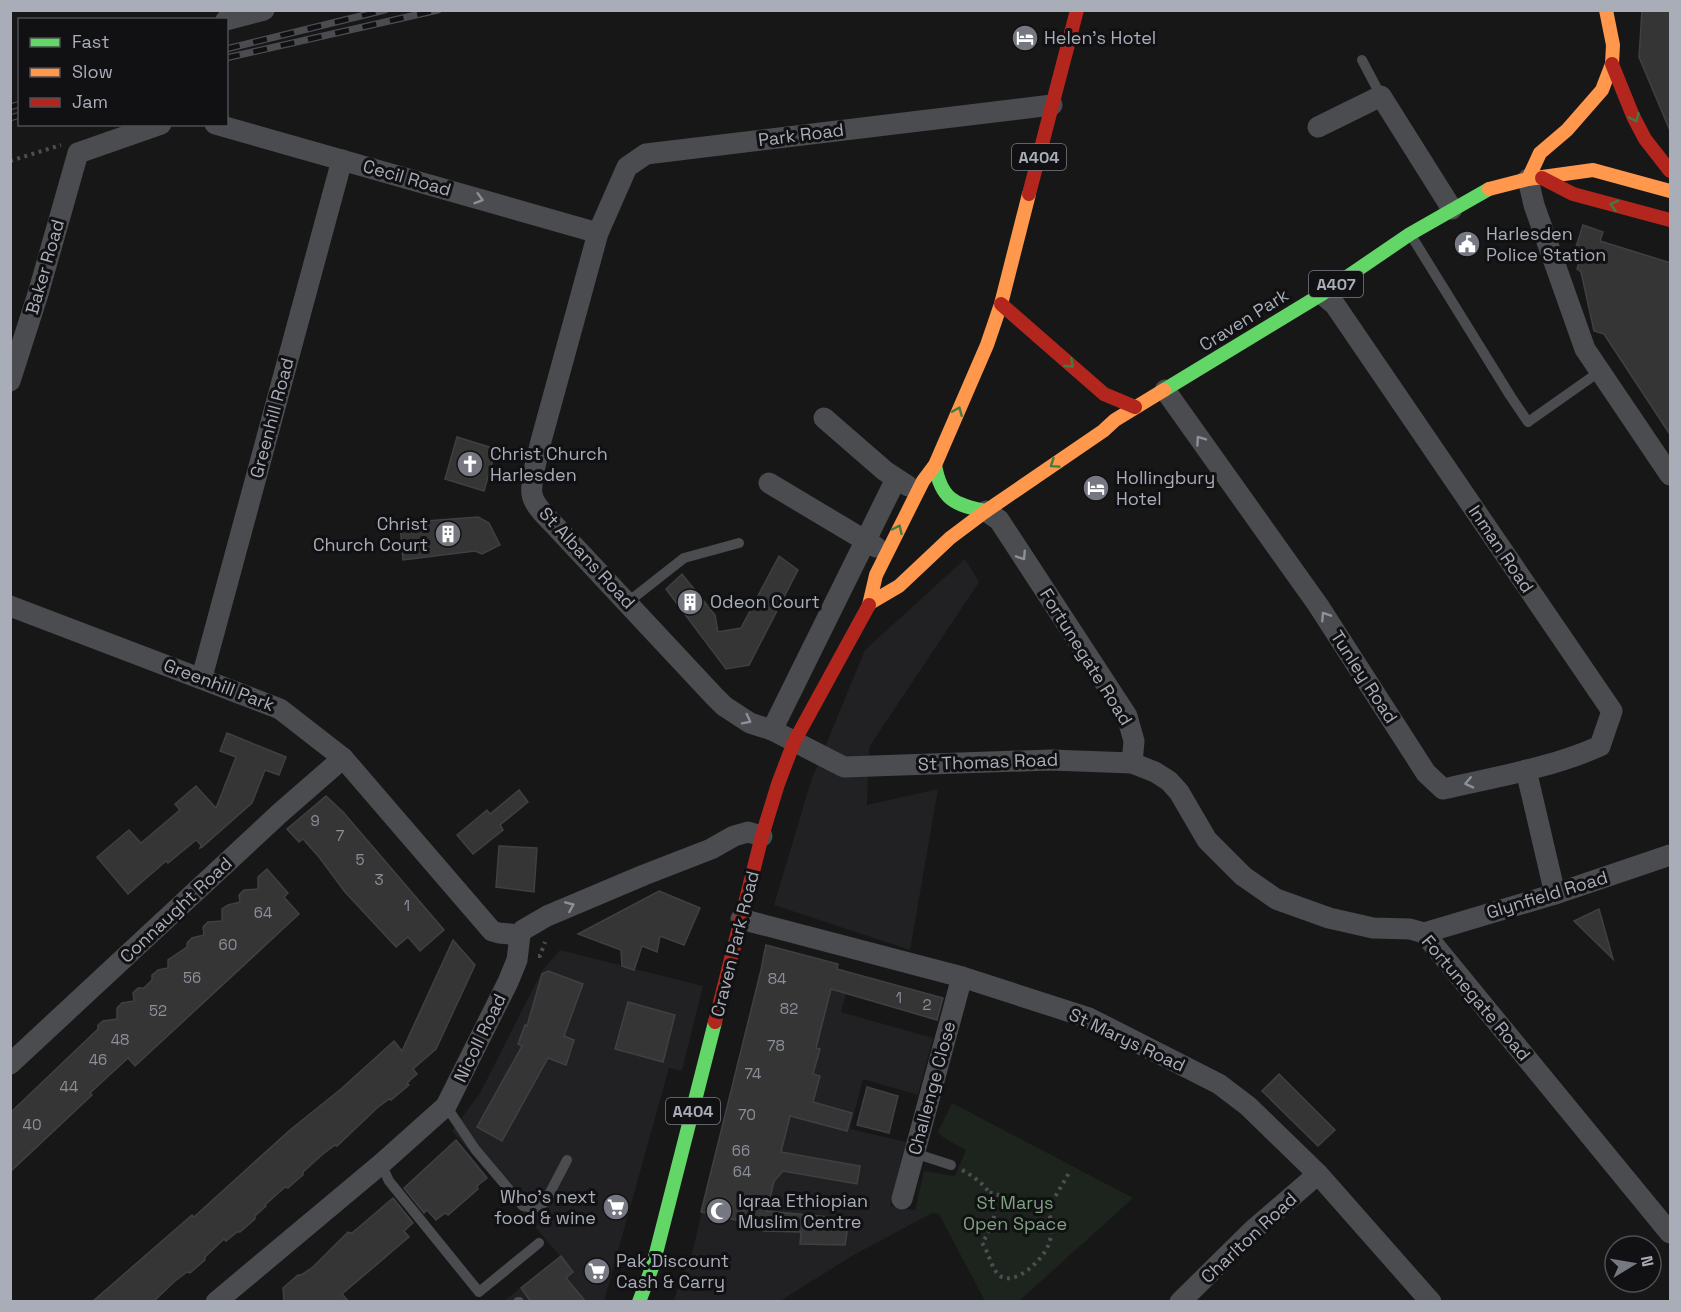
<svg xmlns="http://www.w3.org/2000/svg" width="1681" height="1312" font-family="'Space Grotesk',sans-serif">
	<rect width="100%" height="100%" fill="#171717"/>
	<g fill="#212123">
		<path d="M 965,559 L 979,582 L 869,747 L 867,805 L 938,789 L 910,950 L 774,905 L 811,781 L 865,650 Z"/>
		<path d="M 771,946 L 838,964 L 831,988 L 846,993 L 841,1012 L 933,1038 L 918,1095 L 863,1079 L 850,1129 L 906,1142 L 890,1206 L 932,1213 L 852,1256 L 780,1301 L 673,1302 L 692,1253 L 761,970 L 763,951 Z"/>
		<path d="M 560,950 L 703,986 L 682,1071 L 669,1068 L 604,1301 L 504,1301 L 560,1256 L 452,1131 L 480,1093 L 542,971 Z"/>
	</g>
	<path fill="#1d241e" d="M 952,1103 L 1133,1198 L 1019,1301 L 985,1301 L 939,1214 L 915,1211 L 924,1171 L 955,1176 L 966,1150 L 944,1138 L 938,1132 Z"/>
	<g fill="#353536" stroke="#3f4043" stroke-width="1.5">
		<path d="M 1642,10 L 1671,10 L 1671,133 L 1639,57 Z"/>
		<path d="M 1583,225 L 1603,232 L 1600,241 L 1671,263 L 1671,436 L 1604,334 L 1594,331 L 1581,272 L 1577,269 L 1582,252 L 1575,250 Z"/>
		<path d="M 457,437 L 496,449 L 484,491 L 445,479 Z"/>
		<path d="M 478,517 L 489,523 L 500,545 L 482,554 L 475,551 L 403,560 L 400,523 Z"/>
		<path d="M 779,556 L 798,570 L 749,665 L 726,669 L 666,589 L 682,574 L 715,615 L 718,632 L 741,628 Z"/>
		<path d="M 227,733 L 286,757 L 279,775 L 265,770 L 252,803 L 202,847 L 200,848 L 201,845 L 196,840 L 168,863 L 166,861 L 128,894 L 97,857 L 129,830 L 141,843 L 180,810 L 175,804 L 196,786 L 216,808 L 236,757 L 220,751 Z"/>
		<path d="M 519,790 L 528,802 L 500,825 L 503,830 L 473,854 L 457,835 L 487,810 L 490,814 Z"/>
		<path d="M 326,796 L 343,812 L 444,930 L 420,951 L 408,937 L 396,947 L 345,892 L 319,857 L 303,839 L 299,842 L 287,829 Z"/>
		<path d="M 499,846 L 537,848 L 534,892 L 496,887 Z"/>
		<path d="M 267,869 L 288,893 L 284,897 L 299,914 L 135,1066 L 128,1058 L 90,1093 L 92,1095 L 10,1172 L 10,1113 L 98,1029 L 98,1025 L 103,1021 L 117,1019 L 117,1008 L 122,1003 L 134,1001 L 133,993 L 138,988 L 144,988 L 152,980 L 152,975 L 158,970 L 168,968 L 168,960 L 187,947 L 187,943 L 192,938 L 204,935 L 203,927 L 208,922 L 222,921 L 222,909 L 228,905 L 240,902 L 239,895 L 244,890 L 258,889 L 258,877 Z"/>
		<path d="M 659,891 L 700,908 L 684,945 L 660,936 L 657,952 L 642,946 L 634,970 L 622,966 L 621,950 L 578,934 Z"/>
		<path d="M 1599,909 L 1613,959 L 1574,921 Z"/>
		<path d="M 453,940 L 475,965 L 436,1049 L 413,1069 L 417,1074 L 407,1083 L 409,1085 L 391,1100 L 389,1099 L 377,1108 L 337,1146 L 335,1145 L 323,1154 L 303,1172 L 303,1175 L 297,1180 L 288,1188 L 285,1187 L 265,1205 L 266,1206 L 255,1216 L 255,1219 L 240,1232 L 237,1232 L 226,1241 L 224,1239 L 205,1257 L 205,1260 L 190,1273 L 187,1272 L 175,1281 L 153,1302 L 92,1302 L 192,1215 L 194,1217 L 290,1130 L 341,1089 L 394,1041 L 402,1051 Z"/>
		<path d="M 766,945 L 838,964 L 837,969 L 943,998 L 937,1020 L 831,989 L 816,1048 L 820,1049 L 813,1074 L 820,1076 L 813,1102 L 852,1113 L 847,1131 L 790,1116 L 781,1152 L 860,1166 L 857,1184 L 783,1171 L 774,1181 L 767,1211 L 849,1219 L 845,1245 L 800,1244 L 801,1232 L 763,1231 L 762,1226 L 701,1212 L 761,970 Z"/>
		<path d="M 548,971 L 583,984 L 564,1036 L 574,1040 L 566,1065 L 548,1058 L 502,1141 L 477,1127 L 522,1046 L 518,1044 L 525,1025 L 527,1026 L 542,974 Z"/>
		<path d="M 628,1002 L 675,1015 L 663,1062 L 615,1049 Z"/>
		<path d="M 1279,1074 L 1335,1130 L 1318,1146 L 1262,1091 Z"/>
		<path d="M 867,1087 L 898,1096 L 889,1133 L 857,1125 Z"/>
		<path d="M 456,1140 L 487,1178 L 477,1186 L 478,1189 L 448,1215 L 445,1213 L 436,1220 L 427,1210 L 424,1213 L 404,1188 Z"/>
		<path d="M 393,1198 L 413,1223 L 404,1231 L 409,1237 L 342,1294 L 349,1302 L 284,1302 L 283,1288 L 298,1275 L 301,1275 L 313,1267 L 348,1232 L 352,1233 Z"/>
		<path d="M 561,1256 L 573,1272 L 566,1278 L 586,1302 L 531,1302 L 521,1288 Z"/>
	</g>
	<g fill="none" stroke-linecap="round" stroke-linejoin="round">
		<g stroke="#4d4e52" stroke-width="4" stroke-dasharray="3 4.5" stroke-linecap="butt">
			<path d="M 10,161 L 61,145"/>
			<path d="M 538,956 L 540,956 L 545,942"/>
			<path d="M 962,1170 C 995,1188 1005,1210 982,1243 C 989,1252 991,1269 1000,1276 C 1016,1286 1042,1260 1048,1246 C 1053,1234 1052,1222 1048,1209 L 988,1192"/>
			<path d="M 1048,1209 L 1069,1173"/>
		</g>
		<g stroke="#4b4c50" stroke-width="10">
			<path d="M 1362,60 L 1381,96"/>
			<path d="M 1412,237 L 1511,397 L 1528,422 L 1599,372"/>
			<path d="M 628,602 L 684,558 L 739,543"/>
			<path d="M 446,1106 L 475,1149 L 523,1206 L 534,1208 L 545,1202 L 567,1160"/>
			<path d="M 914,1153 L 951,1165"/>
			<path d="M 381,1164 L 389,1181 L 479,1292 L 539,1243"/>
			<path d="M 518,1302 L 519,1302"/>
		</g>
		<g stroke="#4b4c50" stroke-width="21">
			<path d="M 226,20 L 264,10"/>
			<path d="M 1052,105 L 646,154 L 627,167 L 598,233 L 541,441 C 538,454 530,482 532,494 C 534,507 550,520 558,529 L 714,696 L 724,706 L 750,723 L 772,730 L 844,767 L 1051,760 L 1132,763 L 1155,772 L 1169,781 L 1179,792 L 1207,840 L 1243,876 L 1276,899 L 1329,918 L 1373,928 L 1410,929 L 1424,933 L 1670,1233"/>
			<path d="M 215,124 L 598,233"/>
			<path d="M 1318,127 L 1381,96 L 1452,209"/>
			<path d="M 1528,179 L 1534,205 L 1585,349 L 1670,475"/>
			<path d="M 10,381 L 38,294 L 78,153 L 161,124"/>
			<path d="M 1165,390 L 1318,605 L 1426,773 L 1443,789 C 1495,777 1551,768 1600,746 L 1612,711 L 1335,305 L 1322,294"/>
			<path d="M 824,418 L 885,471 L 908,486"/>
			<path d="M 769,483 L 876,547"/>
			<path d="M 986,511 L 999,520 L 1127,716 L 1134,741 L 1132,763"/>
			<path d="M 10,606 L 280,709 L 343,758 L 492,931 L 499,933 L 520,935"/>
			<path d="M 202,677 L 342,160"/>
			<path d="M 772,730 L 896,479"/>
			<path d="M 1526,770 L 1555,894"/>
			<path d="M 741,919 L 962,977 L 1089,1018 L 1219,1084 L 1248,1106 L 1318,1174 L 1431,1302"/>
			<path d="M 1424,933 L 1555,894 L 1670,855"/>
			<path d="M 10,1064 L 280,813 L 343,758"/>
			<path d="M 902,1199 L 962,977"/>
			<path d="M 216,1302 L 381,1164 L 446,1106 L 508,982 L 517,960 L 520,935 L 523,930 L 547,916 L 644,875 L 711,849 L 734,836 L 748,832 L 762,836"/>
			<path d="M 1180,1302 L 1253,1230 L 1318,1174"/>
		</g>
		<g stroke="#63d668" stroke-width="14">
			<path d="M 1164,390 L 1322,294 L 1410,234 L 1489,189"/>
			<path d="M 935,465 C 941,499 954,505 986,511"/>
			<path d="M 639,1302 L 653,1265 L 715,1022"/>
		</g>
		<g stroke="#ff974d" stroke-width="14">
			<path d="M 1528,179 L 1540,153 L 1567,130 L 1602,90 L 1612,64 L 1613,45 L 1606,10"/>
			<path d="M 1489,189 L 1528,179 L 1593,170 L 1670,191"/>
			<path d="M 870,603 L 899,586 L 950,538 L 986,511 L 1103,431 L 1115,420 L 1164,390"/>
			<path d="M 869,605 L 876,575 L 923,481 L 935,465 L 987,345 L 1001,304 L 1029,194"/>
		</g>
		<g stroke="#b3261e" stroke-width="14">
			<path d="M 1612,64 L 1633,116 L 1645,139 L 1670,171"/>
			<path d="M 1542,178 L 1573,194 L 1670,220"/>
			<path d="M 1029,194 L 1077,10"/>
			<path d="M 1001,304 L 1104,394 L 1135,407"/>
			<path d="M 715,1022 L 762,836 L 778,784 L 794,742 L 869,605"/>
		</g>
		<defs>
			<g id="rail">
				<path d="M 226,49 L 385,10"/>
				<path d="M 226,58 L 438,10"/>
				<path d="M 10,107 L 20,104"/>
				<path d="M 10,118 L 20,115"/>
			</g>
		</defs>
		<use href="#rail" stroke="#4b4c4f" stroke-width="7"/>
		<use href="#rail" stroke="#111113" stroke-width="4.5" stroke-dasharray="14" stroke-linecap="butt"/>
	</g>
	<defs><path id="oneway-chevron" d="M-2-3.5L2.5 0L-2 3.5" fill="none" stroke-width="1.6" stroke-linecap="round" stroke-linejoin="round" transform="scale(1.5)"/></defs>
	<g stroke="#3e7d42">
		<use href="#oneway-chevron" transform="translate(1635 118) rotate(65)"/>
		<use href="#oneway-chevron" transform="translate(1614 205) rotate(-165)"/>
		<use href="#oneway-chevron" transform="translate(1070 364) rotate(41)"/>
		<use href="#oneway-chevron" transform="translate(958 411) rotate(-67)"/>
		<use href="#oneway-chevron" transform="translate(1054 464) rotate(146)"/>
		<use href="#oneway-chevron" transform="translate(898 529) rotate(-65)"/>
	</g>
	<g stroke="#8c9099">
		<use href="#oneway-chevron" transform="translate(479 199) rotate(16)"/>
		<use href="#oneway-chevron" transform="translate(1200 440) rotate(-125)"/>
		<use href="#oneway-chevron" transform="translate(1022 556) rotate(57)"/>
		<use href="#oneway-chevron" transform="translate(1325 616) rotate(-123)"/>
		<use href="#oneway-chevron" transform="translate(747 720) rotate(27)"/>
		<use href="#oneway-chevron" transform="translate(1469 783) rotate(167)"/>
		<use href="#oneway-chevron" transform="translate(570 906) rotate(-23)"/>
	</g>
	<defs>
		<symbol id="hotel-disc" viewBox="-11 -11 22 22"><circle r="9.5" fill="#757880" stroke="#111113"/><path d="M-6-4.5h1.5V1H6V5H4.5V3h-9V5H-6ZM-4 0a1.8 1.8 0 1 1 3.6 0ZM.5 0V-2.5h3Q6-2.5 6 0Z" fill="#fff"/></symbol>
		<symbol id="civic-disc" viewBox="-11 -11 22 22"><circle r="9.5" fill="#757880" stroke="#111113"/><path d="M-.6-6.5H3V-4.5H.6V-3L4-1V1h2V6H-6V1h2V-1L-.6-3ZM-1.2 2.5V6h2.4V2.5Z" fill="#fff"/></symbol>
		<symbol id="church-disc" viewBox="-11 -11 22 22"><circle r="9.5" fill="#757880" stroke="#111113"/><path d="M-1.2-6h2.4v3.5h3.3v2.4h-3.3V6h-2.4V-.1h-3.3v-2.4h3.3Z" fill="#fff"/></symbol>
		<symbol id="building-disc" viewBox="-11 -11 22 22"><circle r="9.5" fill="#757880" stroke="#111113"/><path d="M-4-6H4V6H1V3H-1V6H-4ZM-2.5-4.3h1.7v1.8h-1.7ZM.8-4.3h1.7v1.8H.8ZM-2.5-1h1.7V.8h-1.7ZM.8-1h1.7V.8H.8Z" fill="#fff"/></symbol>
		<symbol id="supermarket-disc" viewBox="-11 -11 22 22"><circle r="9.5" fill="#757880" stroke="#111113"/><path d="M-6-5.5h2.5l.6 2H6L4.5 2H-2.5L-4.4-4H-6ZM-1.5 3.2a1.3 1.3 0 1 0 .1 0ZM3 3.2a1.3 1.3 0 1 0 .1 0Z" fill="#fff"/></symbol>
		<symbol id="mosque-disc" viewBox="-11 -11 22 22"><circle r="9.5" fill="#757880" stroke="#111113"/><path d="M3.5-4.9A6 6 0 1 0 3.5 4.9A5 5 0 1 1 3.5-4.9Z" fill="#fff"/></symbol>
	</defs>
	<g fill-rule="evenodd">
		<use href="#hotel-disc" x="1010" y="23" width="30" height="30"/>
		<use href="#civic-disc" x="1452" y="229" width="30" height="30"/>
		<use href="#church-disc" x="455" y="449" width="30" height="30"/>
		<use href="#hotel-disc" x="1081" y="473" width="30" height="30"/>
		<use href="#building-disc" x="433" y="519" width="30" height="30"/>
		<use href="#building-disc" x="675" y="587" width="30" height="30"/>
		<use href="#supermarket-disc" x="601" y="1192" width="30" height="30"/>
		<use href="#mosque-disc" x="704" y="1196" width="30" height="30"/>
		<use href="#supermarket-disc" x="582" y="1256" width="30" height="30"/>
	</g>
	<g text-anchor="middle" stroke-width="6" stroke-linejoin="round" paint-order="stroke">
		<g font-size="15" fill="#8b8f98">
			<text x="315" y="826">9</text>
			<text x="340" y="841">7</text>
			<text x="360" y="865">5</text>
			<text x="379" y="885">3</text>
			<text x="407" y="911">1</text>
			<text x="263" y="918">64</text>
			<text x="228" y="950">60</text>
			<text x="192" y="983">56</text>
			<text x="777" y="984">84</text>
			<text x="899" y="1003">1</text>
			<text x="927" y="1010">2</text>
			<text x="789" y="1014">82</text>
			<text x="158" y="1016">52</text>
			<text x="120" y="1045">48</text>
			<text x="776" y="1051">78</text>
			<text x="98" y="1065">46</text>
			<text x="753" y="1079">74</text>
			<text x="69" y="1092">44</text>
			<text x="747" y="1120">70</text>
			<text x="32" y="1130">40</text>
			<text x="741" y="1156">66</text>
			<text x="742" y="1177">64</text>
		</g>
		<g fill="#111113" stroke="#7b7e86" stroke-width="1.5">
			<rect x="1012" y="144" width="54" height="26" rx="4.5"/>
			<rect x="1309" y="271" width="54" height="26" rx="4.5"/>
			<rect x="666" y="1098" width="54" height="26" rx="4.5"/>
		</g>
		<g font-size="16" font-weight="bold" fill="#a8adb8">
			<text x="1039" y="163">A404</text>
			<text x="1336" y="290">A407</text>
			<text x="693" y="1117">A404</text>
		</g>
		<g font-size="18" fill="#a8adb8" stroke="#111113" text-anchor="start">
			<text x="1044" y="44">Helen's Hotel</text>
			<text x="1486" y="240">Harlesden<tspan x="1486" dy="21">Police Station</tspan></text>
			<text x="490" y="460">Christ Church<tspan x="490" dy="21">Harlesden</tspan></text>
			<text x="1116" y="484">Hollingbury<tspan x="1116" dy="21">Hotel</tspan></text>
			<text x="428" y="530" text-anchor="end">Christ<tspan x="428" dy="21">Church Court</tspan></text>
			<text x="710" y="608">Odeon Court</text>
			<text x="596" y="1203" text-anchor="end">Who's next<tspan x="596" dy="21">food &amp; wine</tspan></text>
			<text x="738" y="1207">Iqraa Ethiopian<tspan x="738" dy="21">Muslim Centre</tspan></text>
			<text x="616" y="1267">Pak Discount<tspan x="616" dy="21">Cash &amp; Carry</tspan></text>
		</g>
		<g font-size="18" fill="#a8adb8" stroke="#111113">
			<text transform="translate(801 135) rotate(-7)" y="6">Park Road</text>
			<text transform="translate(407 178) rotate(16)" y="6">Cecil Road</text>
			<text transform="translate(45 267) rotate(-74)" y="6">Baker Road</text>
			<text transform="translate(1244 320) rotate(-32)" y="6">Craven Park</text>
			<text transform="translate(272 418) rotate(-75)" y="6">Greenhill Road</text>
			<text transform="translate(1501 549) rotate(56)" y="6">Inman Road</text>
			<text transform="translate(587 558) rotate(47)" y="6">St Albans Road</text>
			<text transform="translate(1086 657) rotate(58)" y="6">Fortunegate Road</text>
			<text transform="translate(1364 677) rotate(57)" y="6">Tunley Road</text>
			<text transform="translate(219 685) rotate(21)" y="6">Greenhill Park</text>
			<text transform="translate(988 762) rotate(-2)" y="6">St Thomas Road</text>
			<text transform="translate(1547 895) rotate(-17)" y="6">Glynfield Road</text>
			<text transform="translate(176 910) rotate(-43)" y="6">Connaught Road</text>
			<text transform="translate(735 944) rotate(-76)" y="6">Craven Park Road</text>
			<text transform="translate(1476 998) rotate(50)" y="6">Fortunegate Road</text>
			<text transform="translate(480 1038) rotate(-64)" y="6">Nicoll Road</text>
			<text transform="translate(1127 1040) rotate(25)" y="6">St Marys Road</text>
			<text transform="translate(932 1088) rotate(-75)" y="6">Challenge Close</text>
			<text transform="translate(1249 1238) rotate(-43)" y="6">Charlton Road</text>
		</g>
		<g font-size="18" fill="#7fa381" stroke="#111113">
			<text x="1015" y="1209">St Marys<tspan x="1015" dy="21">Open Space</tspan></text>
		</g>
	</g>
	<rect width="1681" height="1312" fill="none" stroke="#a8adb8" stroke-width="24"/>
	<rect x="18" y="18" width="210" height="108" fill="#111113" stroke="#4d4f55" stroke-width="1.5"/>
	<rect x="30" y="38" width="30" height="9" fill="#63d668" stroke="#4d4f55" stroke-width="1.5"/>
	<text x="72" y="48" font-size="18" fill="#a8adb8">Fast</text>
	<rect x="30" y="68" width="30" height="9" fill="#ff974d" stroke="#4d4f55" stroke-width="1.5"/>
	<text x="72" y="78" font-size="18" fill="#a8adb8">Slow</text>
	<rect x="30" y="98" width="30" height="9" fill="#b3261e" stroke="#4d4f55" stroke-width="1.5"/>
	<text x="72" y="108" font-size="18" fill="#a8adb8">Jam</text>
	<g transform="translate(1633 1264) rotate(79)"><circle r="28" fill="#111113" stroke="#4d4f55" stroke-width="1.5"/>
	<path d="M0-4.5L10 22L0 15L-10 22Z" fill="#757880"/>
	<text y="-9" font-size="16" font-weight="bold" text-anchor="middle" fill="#a8adb8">N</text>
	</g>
</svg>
